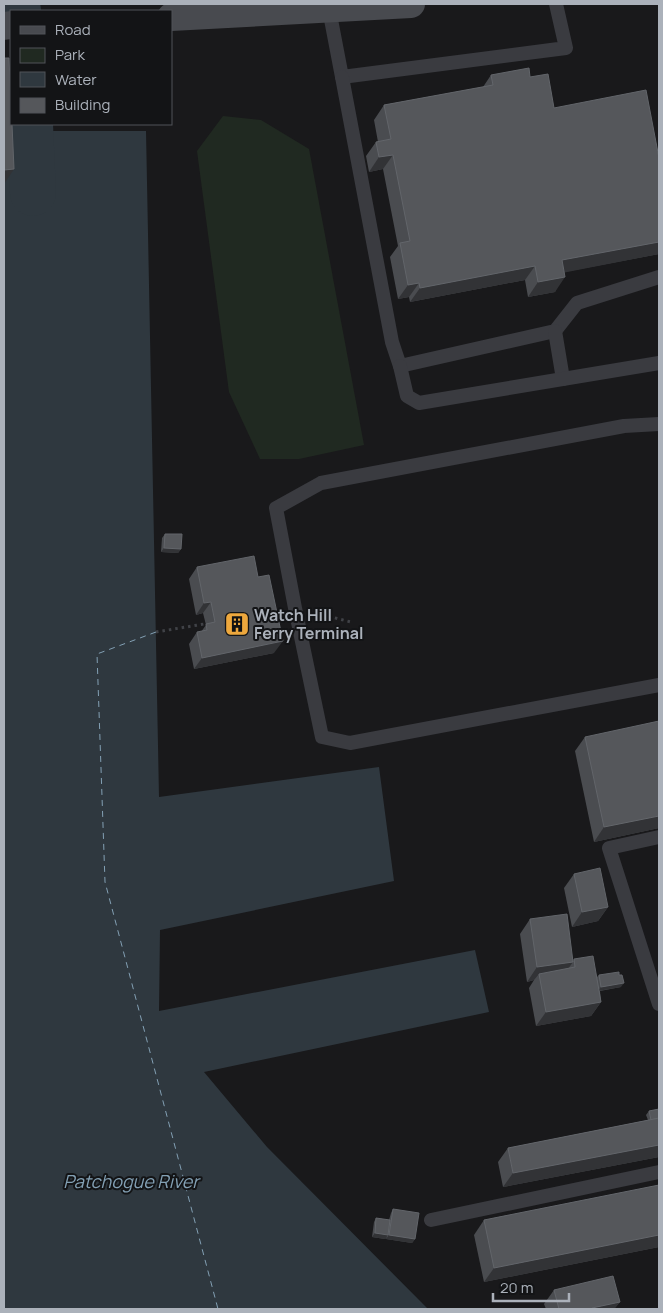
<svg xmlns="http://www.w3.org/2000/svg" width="663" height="1313" font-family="Manrope,sans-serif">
	<rect width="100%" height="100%" fill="#19191b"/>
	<path fill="#202921" d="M 223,116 L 261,120 L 309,149 L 364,445 L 299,459 L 260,459 L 229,392 L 197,151 Z"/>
	<path fill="#2f383f" d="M 4,131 L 146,131 L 159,797 L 379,767 L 394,881 L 160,930 L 159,1011 L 475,950 L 489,1012 L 204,1072 L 267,1147 L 428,1309 L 4,1309 Z"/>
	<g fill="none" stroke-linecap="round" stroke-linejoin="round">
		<g stroke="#2f383f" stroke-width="46">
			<path d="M 17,4 L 18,11"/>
			<path d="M 30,124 L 33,193"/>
		</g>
		<path stroke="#83a0b4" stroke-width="1" stroke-dasharray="6 5" stroke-linecap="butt" d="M 156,632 L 97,654 L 105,882 L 218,1309"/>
		<g stroke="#404247" stroke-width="3" stroke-dasharray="2.5 4" stroke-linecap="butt">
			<path d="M 316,613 L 351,622"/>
			<path d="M 156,632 L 210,623"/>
		</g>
		<g stroke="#3a3b40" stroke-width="14">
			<path d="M 329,9 L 342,77 L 566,48 L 556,4"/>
			<path d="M 342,77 L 392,342 L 400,366 L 555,331 L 577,303 L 659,277"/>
			<path d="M 555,331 L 563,379"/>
			<path d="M 400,366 L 407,396 L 419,403 L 659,363"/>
			<path d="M 659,424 L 624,426 L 321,483 L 276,508 L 295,608 L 322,737 L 350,743 L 659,685"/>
			<path d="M 659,837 L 609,848 L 659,1004"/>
			<path d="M 431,1220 L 659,1172"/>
		</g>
		<g stroke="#484a4f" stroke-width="28">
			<path d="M 171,17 L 411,4"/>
			<path d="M 4,26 L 11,25"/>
		</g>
	</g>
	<g fill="#4a4c50">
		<path d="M 491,75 L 530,77 L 554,108 L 659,158 L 659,254 L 564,272 L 555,292 L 528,297 L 525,280 L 410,302 L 409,297 L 398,299 L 390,257 L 398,246 L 383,169 L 369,172 L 366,156 L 376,142 L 378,142 L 374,120 L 384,105 L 483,87 Z"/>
		<path d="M 165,534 L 181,549 L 178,553 L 161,552 L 162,538 Z"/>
		<path d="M 197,567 L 274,653 L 194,669 L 189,644 L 197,632 L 201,632 L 206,625 L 203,613 L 196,615 L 189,579 Z"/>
		<path d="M 585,737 L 659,828 L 594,842 L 575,751 Z"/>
		<path d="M 574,874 L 608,907 L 598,921 L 572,927 L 564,888 Z"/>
		<path d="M 530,919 L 573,961 L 574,959 L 597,977 L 599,975 L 621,987 L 600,991 L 601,1002 L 591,1016 L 536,1026 L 529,988 L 534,980 L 527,982 L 520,934 Z"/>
		<path d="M 659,1109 L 659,1157 L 503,1187 L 498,1162 L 508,1148 L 648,1120 L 646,1115 L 649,1111 Z"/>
		<path d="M 659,1185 L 659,1247 L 484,1282 L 474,1235 L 484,1220 Z"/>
		<path d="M 393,1209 L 415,1239 L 412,1243 L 386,1239 L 387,1237 L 385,1239 L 372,1237 L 374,1222 L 376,1218 L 389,1220 L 391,1213 Z"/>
		<path d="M 554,1290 L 620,1302 L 614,1309 L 546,1309 L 544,1304 Z"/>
	</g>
	<g fill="#323336">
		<path d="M 393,155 L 383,169 L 369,172 L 379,157 Z"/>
		<path d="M 14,169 L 4,184 L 4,170 Z"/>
		<path d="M 659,242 L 659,254 L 552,275 L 562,260 Z"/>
		<path d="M 535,266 L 525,280 L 410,302 L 420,288 Z"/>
		<path d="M 565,277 L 555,292 L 528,297 L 538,282 Z"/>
		<path d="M 419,283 L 409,297 L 398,299 L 408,285 Z"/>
		<path d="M 164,548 L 181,549 L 178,553 L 161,552 Z"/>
		<path d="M 211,602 L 203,613 L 196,615 L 204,603 Z"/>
		<path d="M 283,641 L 274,653 L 194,669 L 202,658 Z"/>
		<path d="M 659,816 L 659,828 L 594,842 L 604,827 Z"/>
		<path d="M 608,907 L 598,921 L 572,927 L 582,912 Z"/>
		<path d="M 573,962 L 563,976 L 539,974 L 534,980 L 527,982 L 537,967 Z"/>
		<path d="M 624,983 L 621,987 L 598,991 L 601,987 Z"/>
		<path d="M 601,1002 L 591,1016 L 536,1026 L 546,1012 Z"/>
		<path d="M 659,1145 L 659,1157 L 503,1187 L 513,1173 Z"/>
		<path d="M 375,1233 L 388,1235 L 385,1239 L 372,1237 Z"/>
		<path d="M 389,1235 L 415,1239 L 412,1243 L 386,1239 Z"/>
		<path d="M 659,1235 L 659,1247 L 484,1282 L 494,1268 Z"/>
		<path d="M 620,1302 L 614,1309 L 591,1309 L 592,1308 Z"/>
	</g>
	<g fill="#55575b" stroke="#62656a">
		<path d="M 4,58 L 9,58 L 14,169 L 4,170 Z"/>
		<path d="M 529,68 L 530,77 L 548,74 L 554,108 L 646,90 L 659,158 L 659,242 L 562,260 L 565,277 L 538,282 L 535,266 L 420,288 L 419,283 L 408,285 L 400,243 L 410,241 L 393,155 L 379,157 L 376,142 L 391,139 L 384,105 L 493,85 L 491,75 Z"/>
		<path d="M 165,534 L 182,534 L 181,549 L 164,548 Z"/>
		<path d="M 254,556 L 258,577 L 269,575 L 283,641 L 202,658 L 197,632 L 207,630 L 206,624 L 215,622 L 211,602 L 204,603 L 197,567 Z"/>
		<path d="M 659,721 L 659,816 L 604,827 L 585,737 Z"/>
		<path d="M 600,868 L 608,907 L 582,912 L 574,874 Z"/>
		<path d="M 567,914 L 573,962 L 537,967 L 530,919 Z"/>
		<path d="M 593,956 L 601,1002 L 546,1012 L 539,974 L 575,967 L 574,959 Z"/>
		<path d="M 619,972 L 619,975 L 622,975 L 624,983 L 601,987 L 599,975 Z"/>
		<path d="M 659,1109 L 659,1118 L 651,1120 L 649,1111 Z"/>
		<path d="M 659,1118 L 659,1145 L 513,1173 L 508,1148 Z"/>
		<path d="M 659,1185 L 659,1235 L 494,1268 L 484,1220 Z"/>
		<path d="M 393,1209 L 419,1213 L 415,1239 L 389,1235 Z"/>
		<path d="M 376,1218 L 390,1220 L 388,1235 L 375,1233 Z"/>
		<path d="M 613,1276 L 620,1302 L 592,1308 L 592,1309 L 559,1309 L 554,1290 Z"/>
	</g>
	<defs>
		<symbol id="building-square" viewBox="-11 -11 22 22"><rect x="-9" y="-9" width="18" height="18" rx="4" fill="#eea83d" stroke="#131416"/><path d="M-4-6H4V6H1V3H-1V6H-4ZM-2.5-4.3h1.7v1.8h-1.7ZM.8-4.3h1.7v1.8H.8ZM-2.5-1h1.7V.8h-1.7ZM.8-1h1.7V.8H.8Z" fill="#111"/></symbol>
	</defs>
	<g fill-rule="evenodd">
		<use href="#building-square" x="223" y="610" width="28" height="28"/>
	</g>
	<g text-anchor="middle" stroke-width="4" stroke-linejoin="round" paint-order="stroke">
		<g font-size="16" font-weight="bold" fill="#abb1ba" stroke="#131416" text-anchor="start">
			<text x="254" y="621">Watch Hill<tspan x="254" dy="18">Ferry Terminal</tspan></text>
		</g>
		<g font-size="18" font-style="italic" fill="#83a0b4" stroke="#131416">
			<text x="131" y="1188">Patchogue River</text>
		</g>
	</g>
	<rect width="663" height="1313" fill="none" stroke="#abb1ba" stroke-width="10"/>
	<rect x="10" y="10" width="162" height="115" fill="#131416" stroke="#505358"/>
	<rect x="20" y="26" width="25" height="8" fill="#484a4f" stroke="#505358"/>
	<text x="55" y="35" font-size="15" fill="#abb1ba">Road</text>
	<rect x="20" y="48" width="25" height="15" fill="#202921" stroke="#505358"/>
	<text x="55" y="60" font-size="15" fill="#abb1ba">Park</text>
	<rect x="20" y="72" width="25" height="15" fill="#2f383f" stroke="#505358"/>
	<text x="55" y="85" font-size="15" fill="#abb1ba">Water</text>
	<rect x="20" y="98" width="25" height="15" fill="#55575b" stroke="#505358"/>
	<text x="55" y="110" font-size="15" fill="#abb1ba">Building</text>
	<path d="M493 1293v8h76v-8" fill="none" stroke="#abb1ba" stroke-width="2.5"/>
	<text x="500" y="1293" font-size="15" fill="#abb1ba" stroke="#131416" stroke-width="4" paint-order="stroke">20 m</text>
</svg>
